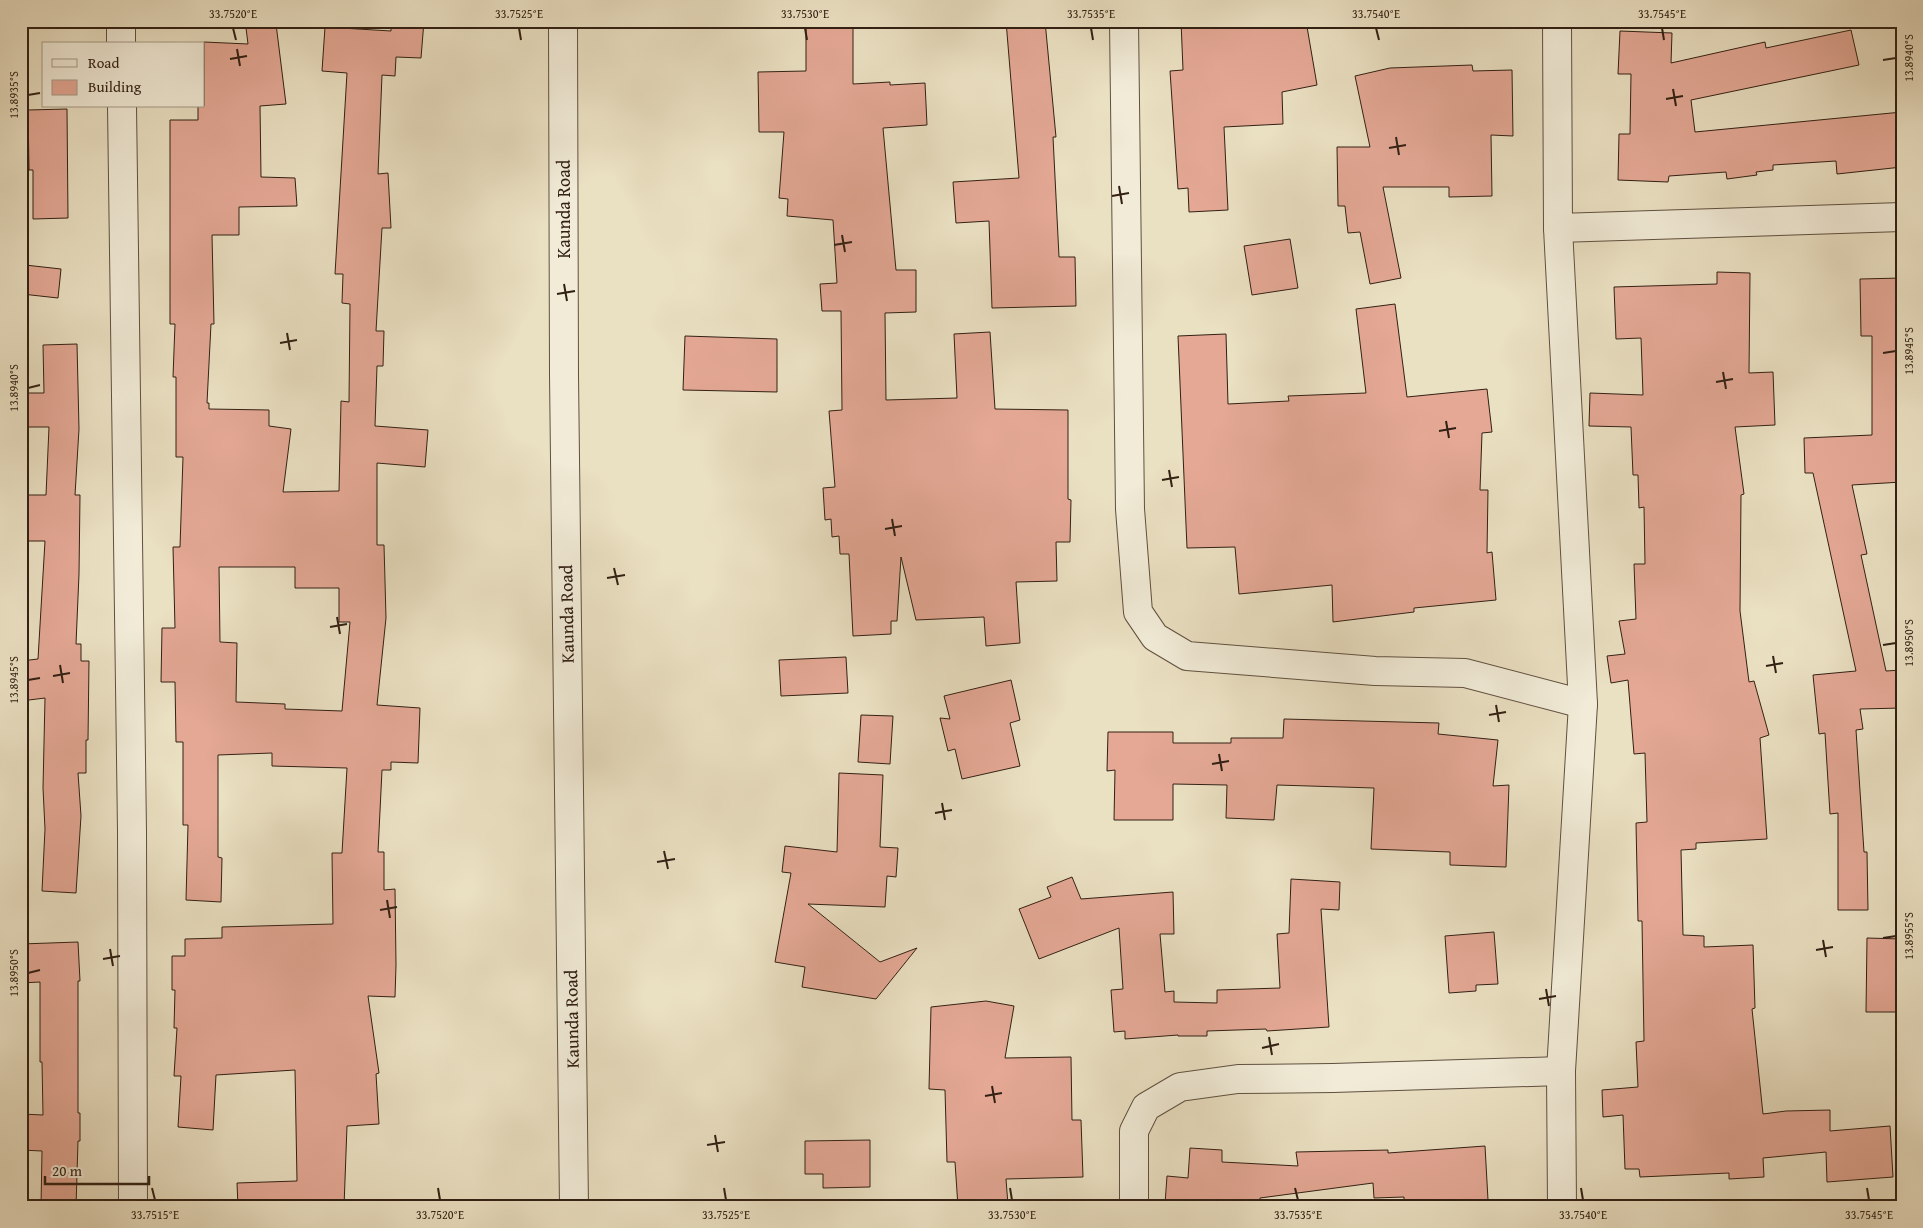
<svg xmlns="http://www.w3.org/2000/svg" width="1923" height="1228" font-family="'Gentium Book Plus',serif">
	<rect width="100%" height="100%" fill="#eae0c2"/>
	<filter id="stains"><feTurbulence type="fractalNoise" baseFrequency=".004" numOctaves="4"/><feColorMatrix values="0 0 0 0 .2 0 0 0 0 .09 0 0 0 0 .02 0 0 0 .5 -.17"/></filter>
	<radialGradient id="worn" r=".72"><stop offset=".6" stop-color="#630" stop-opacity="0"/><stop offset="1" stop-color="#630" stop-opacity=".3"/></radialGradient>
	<g fill="#e4a895" stroke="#322014" fill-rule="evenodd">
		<path d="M 391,21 L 424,21 L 421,58 L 396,57 L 395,76 L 382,75 L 378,174 L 388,173 L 391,228 L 382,228 L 376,331 L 384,331 L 383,366 L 377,366 L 375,426 L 428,430 L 425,467 L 377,463 L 377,545 L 384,545 L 386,618 L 377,705 L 420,708 L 418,763 L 391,762 L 391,770 L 382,770 L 378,852 L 384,852 L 384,890 L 395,889 L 396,965 L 395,997 L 368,996 L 379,1073 L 376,1074 L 379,1124 L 347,1126 L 344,1207 L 238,1207 L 237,1183 L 297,1181 L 295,1070 L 216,1075 L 213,1130 L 178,1127 L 181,1076 L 174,1076 L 177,1028 L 174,1028 L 175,990 L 172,990 L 172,956 L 185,956 L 185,939 L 222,938 L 222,927 L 333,924 L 332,853 L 342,853 L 347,768 L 272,766 L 272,753 L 218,755 L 218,857 L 222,858 L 221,902 L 186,900 L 188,825 L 183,825 L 183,742 L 176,742 L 175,682 L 161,682 L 162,628 L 175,628 L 173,547 L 180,547 L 183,457 L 176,457 L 176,377 L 173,377 L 175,324 L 170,324 L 170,120 L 198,120 L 198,106 L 204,106 L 204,42 L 248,44 L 246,28 L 276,24 L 286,104 L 260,106 L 261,177 L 295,178 L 297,206 L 239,207 L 239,235 L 212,235 L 214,324 L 211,324 L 207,403 L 209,403 L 209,409 L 269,410 L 269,426 L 291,429 L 283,492 L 339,491 L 341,401 L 349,402 L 350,304 L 342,303 L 343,274 L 335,274 L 347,73 L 322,71 L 325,27 L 391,31 ZM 219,567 L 295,567 L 295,588 L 339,588 L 339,622 L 350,622 L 342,711 L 285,709 L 285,704 L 236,702 L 237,643 L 220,642 Z"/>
		<path d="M 806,21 L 853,21 L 853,84 L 890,82 L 890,85 L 925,83 L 927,125 L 883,128 L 896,270 L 916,270 L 916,312 L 885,313 L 886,400 L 957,398 L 954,334 L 990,332 L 995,409 L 1068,410 L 1068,499 L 1071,500 L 1070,542 L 1056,542 L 1057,581 L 1016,582 L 1020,643 L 986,646 L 984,617 L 916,620 L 901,557 L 897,621 L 891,621 L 891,634 L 853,636 L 849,554 L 840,554 L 839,536 L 832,537 L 831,519 L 825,520 L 823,488 L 835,487 L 829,411 L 842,410 L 841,311 L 822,311 L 820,284 L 837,283 L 833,220 L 787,216 L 788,199 L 779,198 L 784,132 L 759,132 L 758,72 L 806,71 Z"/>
		<path d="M 1006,21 L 1045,21 L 1056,137 L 1053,137 L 1059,257 L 1075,257 L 1076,306 L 992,308 L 989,221 L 956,223 L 953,182 L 1019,178 Z"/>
		<path d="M 1181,21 L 1306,21 L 1317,85 L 1282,92 L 1283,124 L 1224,127 L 1228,210 L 1189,212 L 1188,188 L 1178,189 L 1170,71 L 1183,70 Z"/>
		<path d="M 1851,30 L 1859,65 L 1691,100 L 1695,132 L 1902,112 L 1902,167 L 1837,174 L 1836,161 L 1773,165 L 1773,170 L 1756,172 L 1757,175 L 1727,179 L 1726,172 L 1669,176 L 1668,182 L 1618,180 L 1619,134 L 1630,134 L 1631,74 L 1618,74 L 1620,31 L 1672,33 L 1671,63 L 1765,42 L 1766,48 Z"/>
		<path d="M 1472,65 L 1473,71 L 1512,70 L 1513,136 L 1491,135 L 1492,196 L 1449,197 L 1449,187 L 1383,187 L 1401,278 L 1370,284 L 1360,232 L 1348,233 L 1345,206 L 1338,206 L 1337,147 L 1370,147 L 1355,76 L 1390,68 Z"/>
		<path d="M 67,109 L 68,218 L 33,219 L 33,170 L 29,170 L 28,110 Z"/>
		<path d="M 1290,239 L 1298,288 L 1252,295 L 1244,246 Z"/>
		<path d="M 25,265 L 61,269 L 58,298 L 22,294 Z"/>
		<path d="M 1717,272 L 1750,273 L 1749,373 L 1773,372 L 1775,425 L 1735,427 L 1744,494 L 1741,495 L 1740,611 L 1749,682 L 1754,681 L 1769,735 L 1760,738 L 1767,839 L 1696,843 L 1696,849 L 1681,850 L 1683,935 L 1704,936 L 1704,947 L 1753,945 L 1755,1008 L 1752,1009 L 1763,1114 L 1786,1111 L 1830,1110 L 1830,1131 L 1890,1126 L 1893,1177 L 1827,1182 L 1826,1152 L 1763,1158 L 1764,1177 L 1729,1179 L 1729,1173 L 1640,1177 L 1639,1169 L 1625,1169 L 1623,1115 L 1603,1117 L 1602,1090 L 1638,1087 L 1636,1042 L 1644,1041 L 1642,921 L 1638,921 L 1636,823 L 1647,822 L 1645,753 L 1634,754 L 1628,680 L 1611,683 L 1607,656 L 1625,654 L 1619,621 L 1636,619 L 1634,564 L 1645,564 L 1644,507 L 1639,508 L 1638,475 L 1633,475 L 1631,427 L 1589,426 L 1590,393 L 1643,395 L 1641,338 L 1616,339 L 1614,287 L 1717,284 Z"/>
		<path d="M 1902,278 L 1902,482 L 1852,485 L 1867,554 L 1861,555 L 1886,671 L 1902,670 L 1902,708 L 1860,709 L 1863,729 L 1856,730 L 1864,852 L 1867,852 L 1868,910 L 1838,910 L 1838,813 L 1830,814 L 1825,733 L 1819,734 L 1813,675 L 1856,671 L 1813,473 L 1805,473 L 1804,438 L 1872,435 L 1872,336 L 1861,336 L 1860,279 Z"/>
		<path d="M 1395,304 L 1407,397 L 1487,389 L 1492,432 L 1482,433 L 1480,490 L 1488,490 L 1487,553 L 1492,552 L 1496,600 L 1414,608 L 1414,612 L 1333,622 L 1332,585 L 1239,594 L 1235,547 L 1187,548 L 1178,336 L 1226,334 L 1228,404 L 1289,401 L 1288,396 L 1366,393 L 1356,309 Z"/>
		<path d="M 685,336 L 777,339 L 777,392 L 683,390 Z"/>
		<path d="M 77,344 L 79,429 L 75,495 L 80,495 L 79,574 L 76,644 L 81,644 L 81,661 L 89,661 L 88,740 L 86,740 L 86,773 L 78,773 L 81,816 L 76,893 L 42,891 L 45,829 L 43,788 L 45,698 L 21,701 L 21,661 L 38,659 L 45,541 L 21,541 L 21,495 L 46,495 L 49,427 L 21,427 L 21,393 L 44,393 L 43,345 Z"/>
		<path d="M 846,657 L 848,693 L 781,696 L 779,660 Z"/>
		<path d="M 1011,680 L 1020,720 L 1010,723 L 1020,766 L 962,779 L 955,749 L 948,751 L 940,718 L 950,719 L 944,696 Z"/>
		<path d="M 861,715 L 893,716 L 890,764 L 858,762 Z"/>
		<path d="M 1284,719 L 1439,723 L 1438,734 L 1498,740 L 1493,786 L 1509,785 L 1506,867 L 1450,865 L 1450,852 L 1371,849 L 1374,788 L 1277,785 L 1274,820 L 1226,818 L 1227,785 L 1173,784 L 1173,820 L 1114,820 L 1115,770 L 1107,771 L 1108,732 L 1173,732 L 1173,743 L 1231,743 L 1231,738 L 1283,738 Z"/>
		<path d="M 839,773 L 883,775 L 880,847 L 898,848 L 896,877 L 887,876 L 885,907 L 808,904 L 880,962 L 917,948 L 876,999 L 802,987 L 805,967 L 775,962 L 791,873 L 782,872 L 785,846 L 837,852 Z"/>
		<path d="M 1072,877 L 1081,899 L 1173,892 L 1174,934 L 1160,934 L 1165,992 L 1174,991 L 1174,1002 L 1217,1003 L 1217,990 L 1280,988 L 1277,934 L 1289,933 L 1291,879 L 1340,882 L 1339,910 L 1321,909 L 1329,1027 L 1267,1031 L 1266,1029 L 1207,1031 L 1207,1036 L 1178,1036 L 1178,1035 L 1125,1039 L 1125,1031 L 1114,1032 L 1111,990 L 1123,989 L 1119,928 L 1039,959 L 1019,909 L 1051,897 L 1047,887 Z"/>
		<path d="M 1494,932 L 1498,984 L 1476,985 L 1476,991 L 1449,993 L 1445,936 Z"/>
		<path d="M 1867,938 L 1902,939 L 1902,1012 L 1866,1012 Z"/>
		<path d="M 78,942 L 80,981 L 78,981 L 78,1113 L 80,1113 L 80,1141 L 78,1141 L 76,1207 L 41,1207 L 42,1151 L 21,1150 L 21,1114 L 43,1115 L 42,1062 L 40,1062 L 40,982 L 21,983 L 21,944 Z"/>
		<path d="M 986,1001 L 1014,1006 L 1005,1058 L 1071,1057 L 1072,1120 L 1081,1120 L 1083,1177 L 1006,1179 L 1008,1205 L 958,1207 L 955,1162 L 947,1162 L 945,1090 L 929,1089 L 931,1007 Z"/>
		<path d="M 870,1140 L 870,1187 L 823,1188 L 823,1174 L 805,1174 L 805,1141 Z"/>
		<path d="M 1485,1146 L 1488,1200 L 1404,1206 L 1404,1197 L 1374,1198 L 1373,1183 L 1260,1198 L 1259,1207 L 1205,1207 L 1165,1204 L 1167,1176 L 1188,1178 L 1190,1148 L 1222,1150 L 1222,1162 L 1298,1166 L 1296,1152 L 1388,1150 L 1388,1153 Z"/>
	</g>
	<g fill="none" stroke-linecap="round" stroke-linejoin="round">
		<defs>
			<g id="minor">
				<path d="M 121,21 L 121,44"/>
				<path d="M 1124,21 L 1130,509 L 1138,612 L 1155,637 L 1187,656 L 1375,671 L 1465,673 L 1583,704"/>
				<path d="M 1557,21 L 1558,228 L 1583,704 L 1561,1071 L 1562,1207"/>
				<path d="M 122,106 L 132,831 L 133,1207"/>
				<path d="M 1558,228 L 1902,217"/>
				<path d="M 1134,1207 L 1134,1131 L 1146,1107 L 1180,1087 L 1238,1079 L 1333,1078 L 1561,1071"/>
			</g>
			<path id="tertiary" d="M 563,21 L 564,375 L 574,1207"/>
		</defs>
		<use href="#minor" stroke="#605040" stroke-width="30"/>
		<use href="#tertiary" stroke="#605040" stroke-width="30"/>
		<use href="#minor" stroke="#f1ebd7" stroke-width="28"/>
		<use href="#tertiary" stroke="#f1ebd7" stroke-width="28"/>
	</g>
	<path fill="none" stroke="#322014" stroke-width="2" d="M 233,28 L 236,40M 519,28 L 521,40M 805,28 L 807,40M 1091,28 L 1093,40M 1376,28 L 1379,40M 1662,28 L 1664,40M 237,49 L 240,66M 230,59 L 247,56M 1883,60 L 1896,58M 1673,89 L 1676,106M 28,95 L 40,93M 1666,99 L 1683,96M 1396,137 L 1399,155M 1389,148 L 1406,145M 1119,186 L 1122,204M 1112,196 L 1129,193M 842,235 L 845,252M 834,245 L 852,242M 564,284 L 567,301M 557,294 L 575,291M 287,333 L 290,350M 280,343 L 297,340M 1883,353 L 1896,351M 1723,372 L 1726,389M 1716,382 L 1733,379M 28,388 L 40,385M 1446,421 L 1449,438M 1439,431 L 1456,428M 1169,470 L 1172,487M 1162,480 L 1179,477M 892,519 L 895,536M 885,529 L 902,526M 614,568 L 618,585M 607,578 L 625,575M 337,617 L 340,634M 330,627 L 347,624M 1883,645 L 1896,643M 1773,656 L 1776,673M 60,665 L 63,683M 1766,666 L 1783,663M 53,676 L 70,673M 28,680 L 40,678M 1496,705 L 1499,722M 1489,715 L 1506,712M 1219,754 L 1222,771M 1212,764 L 1229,761M 942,803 L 945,820M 935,813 L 952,810M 664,851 L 668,869M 657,862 L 675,859M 387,900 L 390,918M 380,910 L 397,907M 1883,938 L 1896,936M 1823,940 L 1826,957M 110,949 L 113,966M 1816,950 L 1833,947M 103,959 L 120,956M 28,973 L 40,970M 1546,989 L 1549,1006M 1539,999 L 1556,996M 1269,1037 L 1272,1055M 1262,1048 L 1279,1044M 992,1086 L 995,1103M 985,1096 L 1002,1093M 715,1135 L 718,1152M 707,1145 L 725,1142M 152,1188 L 155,1200M 438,1188 L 440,1200M 724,1188 L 726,1200M 1010,1188 L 1012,1200M 1295,1188 L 1298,1200M 1581,1188 L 1583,1200M 1867,1188 L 1869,1200"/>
	<g text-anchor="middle" stroke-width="4" stroke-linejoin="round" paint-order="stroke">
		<g font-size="18" fill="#322014" stroke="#f1ebd7">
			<text transform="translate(564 209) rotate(-90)" y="6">Kaunda Road</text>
			<text transform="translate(567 614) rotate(-91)" y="6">Kaunda Road</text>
			<text transform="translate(572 1019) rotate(-91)" y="6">Kaunda Road</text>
		</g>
	</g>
	<rect width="1923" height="1228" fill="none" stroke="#eae0c2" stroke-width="55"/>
	<rect x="42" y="42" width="162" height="65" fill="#f1ebd7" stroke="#a59a89"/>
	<rect x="52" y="59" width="25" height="8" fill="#f1ebd7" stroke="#a59a89"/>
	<text x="88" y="68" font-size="15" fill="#322014">Road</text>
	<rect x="52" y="80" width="25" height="15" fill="#e4a895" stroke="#a59a89"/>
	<text x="88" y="92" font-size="15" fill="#322014">Building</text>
	<path d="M45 1176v8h104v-8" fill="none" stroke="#322014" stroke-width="2.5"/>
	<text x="52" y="1176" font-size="15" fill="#322014" stroke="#f1ebd7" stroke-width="4" paint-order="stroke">20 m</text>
	<rect x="28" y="28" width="1868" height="1172" fill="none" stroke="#322014" stroke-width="2"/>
	<g font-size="12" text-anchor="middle" fill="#322014">
		<text x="233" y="18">33.7520°E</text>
		<text x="519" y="18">33.7525°E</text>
		<text x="805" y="18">33.7530°E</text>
		<text x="1091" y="18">33.7535°E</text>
		<text x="1376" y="18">33.7540°E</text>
		<text x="1662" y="18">33.7545°E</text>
		<text transform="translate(1909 58) rotate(-90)" y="4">13.8940°S</text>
		<text transform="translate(14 95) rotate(-90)" y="4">13.8935°S</text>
		<text transform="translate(1909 351) rotate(-90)" y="4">13.8945°S</text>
		<text transform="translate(14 388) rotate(-90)" y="4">13.8940°S</text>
		<text transform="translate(1909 643) rotate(-90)" y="4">13.8950°S</text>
		<text transform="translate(14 680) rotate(-90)" y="4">13.8945°S</text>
		<text transform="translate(1909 936) rotate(-90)" y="4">13.8955°S</text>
		<text transform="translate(14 973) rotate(-90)" y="4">13.8950°S</text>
		<text x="155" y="1219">33.7515°E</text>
		<text x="440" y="1219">33.7520°E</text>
		<text x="726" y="1219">33.7525°E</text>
		<text x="1012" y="1219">33.7530°E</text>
		<text x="1298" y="1219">33.7535°E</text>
		<text x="1583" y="1219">33.7540°E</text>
		<text x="1869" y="1219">33.7545°E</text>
	</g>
	<rect width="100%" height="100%" filter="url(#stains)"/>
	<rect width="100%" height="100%" fill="url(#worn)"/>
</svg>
